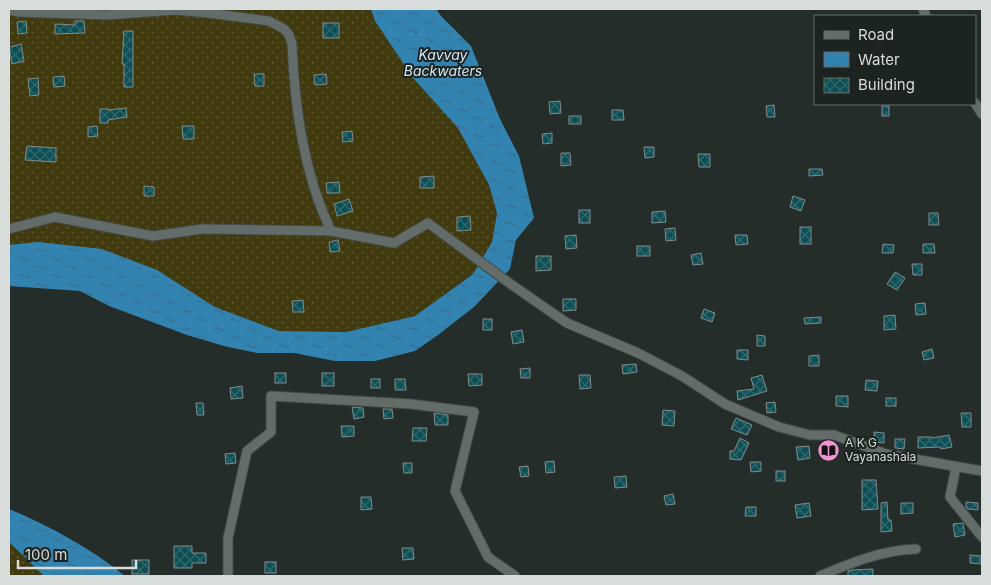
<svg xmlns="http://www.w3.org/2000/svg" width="991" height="585" font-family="Inter,sans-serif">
	<defs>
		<pattern id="grass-dots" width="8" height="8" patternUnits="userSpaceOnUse" patternTransform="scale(1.25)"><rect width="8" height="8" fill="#403a0e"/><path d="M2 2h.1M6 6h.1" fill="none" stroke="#5b5630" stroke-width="1.8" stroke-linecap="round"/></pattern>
		<pattern id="water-ripples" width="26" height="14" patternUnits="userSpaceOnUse" patternTransform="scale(1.25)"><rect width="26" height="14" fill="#3383b0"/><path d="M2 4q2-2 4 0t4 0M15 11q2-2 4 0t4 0" fill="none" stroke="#386c89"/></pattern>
		<pattern id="building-cross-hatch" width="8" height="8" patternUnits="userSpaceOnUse" patternTransform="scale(1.25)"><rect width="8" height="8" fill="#0d4f54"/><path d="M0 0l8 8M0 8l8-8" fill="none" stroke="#30686c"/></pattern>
	</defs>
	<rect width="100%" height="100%" fill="#252d2a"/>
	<g fill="url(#grass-dots)">
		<path d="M 9,9 L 371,9 L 375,21 L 413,78 L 458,128 L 489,185 L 497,213 L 492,242 L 473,273 L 415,316 L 346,332 L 279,331 L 215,307 L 157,270 L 9,245 Z"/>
		<path d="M 9,542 L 44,576 L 9,576 Z"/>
	</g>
	<g fill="url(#water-ripples)">
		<path d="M 371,9 L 436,9 L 441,16 L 471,46 L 500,119 L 519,156 L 534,218 L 516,240 L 510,269 L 474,307 L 438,335 L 415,351 L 375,361 L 335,361 L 294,353 L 257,353 L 224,346 L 187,335 L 109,306 L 80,291 L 9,286 L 9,245 L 38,242 L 102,249 L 157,270 L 215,307 L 279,331 L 346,332 L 415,316 L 473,274 L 492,242 L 497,213 L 489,185 L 458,128 L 413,78 L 375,21 Z"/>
		<path d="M 9,509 C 50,526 90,548 125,576 L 44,576 L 9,542 Z"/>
	</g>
	<g fill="url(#building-cross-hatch)" stroke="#828c8d">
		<path d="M 26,21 L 27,33 L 18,34 L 17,22 Z"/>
		<path d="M 75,21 L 84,21 L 85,33 L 55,34 L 55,24 L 75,25 Z"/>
		<rect x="323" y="23" width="16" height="15"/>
		<path d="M 124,31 L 133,31 L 133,87 L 124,87 L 124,64 L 122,64 Z"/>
		<path d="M 21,44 L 24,61 L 12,64 L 9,47 Z"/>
		<path d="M 254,74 L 264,74 L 264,86 L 255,86 Z"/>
		<path d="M 326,74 L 327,84 L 315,85 L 314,75 Z"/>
		<path d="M 64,76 L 65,86 L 54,87 L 53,77 Z"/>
		<path d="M 38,78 L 39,95 L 30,96 L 28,79 Z"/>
		<path d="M 560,101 L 561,113 L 550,114 L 549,102 Z"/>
		<path d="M 774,105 L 775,117 L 767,117 L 766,106 Z"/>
		<rect x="882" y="106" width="7" height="10"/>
		<path d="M 126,108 L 127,117 L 108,120 L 108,123 L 100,123 L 100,109 L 108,109 L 108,110 Z"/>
		<path d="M 612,110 L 623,110 L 624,120 L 612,120 Z"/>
		<rect x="569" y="116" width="12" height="8"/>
		<path d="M 97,126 L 98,136 L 88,137 L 88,127 Z"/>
		<path d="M 182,126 L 194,126 L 194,139 L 183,139 Z"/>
		<path d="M 352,131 L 353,141 L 343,142 L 342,132 Z"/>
		<path d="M 552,133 L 552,143 L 543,144 L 542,134 Z"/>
		<path d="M 27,146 L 56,148 L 56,162 L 25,160 Z"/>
		<path d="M 644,147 L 654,147 L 654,157 L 645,158 Z"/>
		<path d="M 561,153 L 570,153 L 571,165 L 561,166 Z"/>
		<path d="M 698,154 L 710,154 L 710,167 L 699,167 Z"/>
		<path d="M 809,169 L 822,169 L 823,175 L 809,176 Z"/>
		<path d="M 434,176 L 434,188 L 420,188 L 420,177 Z"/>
		<path d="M 339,182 L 340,193 L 327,193 L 326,183 Z"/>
		<path d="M 144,186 L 154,187 L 154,196 L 144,196 Z"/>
		<path d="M 793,196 L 805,200 L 801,211 L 790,207 Z"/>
		<path d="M 349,199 L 353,211 L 337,216 L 334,204 Z"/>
		<rect x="579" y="210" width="11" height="13"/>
		<path d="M 665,211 L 666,222 L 652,223 L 652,212 Z"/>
		<path d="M 929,213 L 938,213 L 939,225 L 929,225 Z"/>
		<path d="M 470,216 L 471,230 L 457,231 L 457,217 Z"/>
		<rect x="800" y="227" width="11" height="17"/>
		<path d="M 675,228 L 676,240 L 666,241 L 665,229 Z"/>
		<path d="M 576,235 L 577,248 L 566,249 L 565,236 Z"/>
		<path d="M 735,235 L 747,235 L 748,244 L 736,245 Z"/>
		<path d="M 338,240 L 340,251 L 330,252 L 329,242 Z"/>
		<path d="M 883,244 L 894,245 L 893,253 L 882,253 Z"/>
		<path d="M 923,244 L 934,244 L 935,253 L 923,253 Z"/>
		<rect x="637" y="246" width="13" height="10"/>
		<path d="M 701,253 L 703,264 L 693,265 L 691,255 Z"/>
		<path d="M 536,256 L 551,256 L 551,270 L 536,271 Z"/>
		<path d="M 912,264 L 922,264 L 922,275 L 913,275 Z"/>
		<path d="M 895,272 L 905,278 L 897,290 L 887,284 Z"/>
		<path d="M 563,299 L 576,299 L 576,310 L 563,311 Z"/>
		<path d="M 303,300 L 304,312 L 293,312 L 292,301 Z"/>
		<path d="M 925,303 L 926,314 L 916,315 L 915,304 Z"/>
		<path d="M 704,309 L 715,313 L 712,322 L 701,318 Z"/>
		<path d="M 895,315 L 896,329 L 884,330 L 884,316 Z"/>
		<path d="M 821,317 L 821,323 L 805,324 L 804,318 Z"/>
		<rect x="483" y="319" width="9" height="11"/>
		<path d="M 522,330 L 524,342 L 513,344 L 511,332 Z"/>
		<path d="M 757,335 L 765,336 L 765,346 L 757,346 Z"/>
		<path d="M 932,349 L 934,358 L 924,360 L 922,352 Z"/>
		<path d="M 737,350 L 748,350 L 748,360 L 737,359 Z"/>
		<path d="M 819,355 L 819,366 L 809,366 L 809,356 Z"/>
		<path d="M 636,364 L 637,372 L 623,374 L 622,365 Z"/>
		<path d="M 530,368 L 530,378 L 521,378 L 520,369 Z"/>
		<rect x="275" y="373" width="11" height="10"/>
		<rect x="322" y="373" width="12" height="13"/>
		<path d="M 468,374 L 482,374 L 482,385 L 469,386 Z"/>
		<path d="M 579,375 L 590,375 L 591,388 L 580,389 Z"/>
		<path d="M 762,375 L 767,391 L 738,400 L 737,391 L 754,389 L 751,378 Z"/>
		<rect x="371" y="379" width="9" height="9"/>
		<path d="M 395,379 L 405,379 L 406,390 L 395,390 Z"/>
		<path d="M 866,380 L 878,381 L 877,391 L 865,390 Z"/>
		<path d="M 242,386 L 243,398 L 231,399 L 230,388 Z"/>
		<path d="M 836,396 L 848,396 L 848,407 L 836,406 Z"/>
		<rect x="886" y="398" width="10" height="8"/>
		<path d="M 775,402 L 776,412 L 767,413 L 766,403 Z"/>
		<path d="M 196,403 L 203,403 L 204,415 L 197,415 Z"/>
		<path d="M 352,407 L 363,408 L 364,417 L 354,419 Z"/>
		<path d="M 383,409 L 392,409 L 393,418 L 384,419 Z"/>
		<path d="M 663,410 L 675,411 L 674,426 L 662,425 Z"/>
		<path d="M 434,413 L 448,415 L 448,425 L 435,425 Z"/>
		<path d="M 961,413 L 971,413 L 971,427 L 962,427 Z"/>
		<path d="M 736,418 L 752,425 L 747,435 L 731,429 Z"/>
		<path d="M 341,426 L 354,426 L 354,436 L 342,437 Z"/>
		<path d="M 413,428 L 427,428 L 426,441 L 412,441 Z"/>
		<path d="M 874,432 L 884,433 L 884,443 L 874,442 Z"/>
		<path d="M 949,435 L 952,447 L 941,449 L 940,447 L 918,448 L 918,437 L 932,437 L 932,438 Z"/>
		<path d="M 740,438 L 749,443 L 741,460 L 730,459 L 730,451 L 734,451 Z"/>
		<path d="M 895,439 L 905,439 L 904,449 L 895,448 Z"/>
		<rect x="822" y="445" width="15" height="10"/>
		<path d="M 809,446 L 810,458 L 798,460 L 796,447 Z"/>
		<path d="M 235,453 L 236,463 L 226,464 L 225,454 Z"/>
		<path d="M 554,461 L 555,472 L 546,473 L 545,462 Z"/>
		<path d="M 750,462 L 761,462 L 761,471 L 751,472 Z"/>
		<path d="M 403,463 L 412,463 L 412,473 L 404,473 Z"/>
		<path d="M 528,466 L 529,476 L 521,477 L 519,467 Z"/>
		<rect x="776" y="471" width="9" height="10"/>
		<path d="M 626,476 L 627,487 L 615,488 L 614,477 Z"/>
		<path d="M 862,480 L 876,480 L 878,509 L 862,510 Z"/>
		<path d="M 673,494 L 675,504 L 666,505 L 664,496 Z"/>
		<path d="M 361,497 L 371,497 L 372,509 L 361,510 Z"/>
		<path d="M 887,502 L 888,520 L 891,520 L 892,531 L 881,532 L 881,503 Z"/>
		<path d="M 966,502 L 978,503 L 978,510 L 968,509 L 966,507 Z"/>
		<path d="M 809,503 L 811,516 L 797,518 L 795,505 Z"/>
		<path d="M 901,503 L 913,503 L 913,513 L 901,514 Z"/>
		<path d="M 746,507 L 756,507 L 756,516 L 745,516 Z"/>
		<path d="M 963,523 L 965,535 L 955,537 L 953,524 Z"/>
		<path d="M 174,546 L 192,546 L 192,553 L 206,553 L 206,563 L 192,563 L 192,568 L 174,568 Z"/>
		<path d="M 402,548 L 413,548 L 414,559 L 403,560 Z"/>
		<path d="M 970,555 L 981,556 L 981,564 L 970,563 Z"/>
		<rect x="132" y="560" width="17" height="14"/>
		<rect x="265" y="562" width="11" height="11"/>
		<path d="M 873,569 L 873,576 L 848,576 L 848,571 L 852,570 Z"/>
	</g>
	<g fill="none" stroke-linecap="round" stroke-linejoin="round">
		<defs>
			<g id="minor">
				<path d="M 175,9 L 175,10 L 208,13 L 269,21 L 284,29 L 289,35 L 292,44 C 295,108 303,172 331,231"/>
				<path d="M 923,9 L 926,16"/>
				<path d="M 9,10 L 18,12 L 107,15 L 175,10"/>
				<path d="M 975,103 L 982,114"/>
				<path d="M 9,229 L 55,217 L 153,236 L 202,229 L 331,231 L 394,243 L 428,223 L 512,285 L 567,323 L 638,353 L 682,376 L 725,404 L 779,427 L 810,435 L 834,435 L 886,454 L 982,471"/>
				<path d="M 956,467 L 950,497 L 982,537"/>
				<path d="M 228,576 L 228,538 L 247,451 L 271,432 L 271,396 L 411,404 L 474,412 L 455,491 L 488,557 L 515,576"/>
				<path d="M 820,576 C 851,563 882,550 916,549"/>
			</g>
		</defs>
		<use href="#minor" stroke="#434946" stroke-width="11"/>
		<use href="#minor" stroke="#636c68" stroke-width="9"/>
	</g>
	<defs>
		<symbol id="library-disc" viewBox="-11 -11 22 22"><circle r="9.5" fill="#f391d6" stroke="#1c2320"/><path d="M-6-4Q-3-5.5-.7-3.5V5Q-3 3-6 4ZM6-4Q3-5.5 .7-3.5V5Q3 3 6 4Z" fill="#111"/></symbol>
	</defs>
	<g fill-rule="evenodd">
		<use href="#library-disc" x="816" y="438" width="25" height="25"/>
	</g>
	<g text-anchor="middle" stroke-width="4" stroke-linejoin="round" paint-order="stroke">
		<g font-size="12" fill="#d8dcda" stroke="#1c2320" text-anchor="start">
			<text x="845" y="447">A K G<tspan x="845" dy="14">Vayanashala</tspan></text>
		</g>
		<g font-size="14" font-style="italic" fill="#d3e6f3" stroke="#1c2320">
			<text x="443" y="60">Kavvay<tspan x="443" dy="16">Backwaters</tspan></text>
		</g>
	</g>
	<rect width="991" height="585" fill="none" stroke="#d8dcda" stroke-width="20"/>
	<rect x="814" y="15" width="162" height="90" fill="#1c2320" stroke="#676d6a"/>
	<rect x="824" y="31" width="25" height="8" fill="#636c68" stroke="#676d6a"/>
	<text x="858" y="40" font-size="15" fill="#d8dcda">Road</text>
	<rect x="824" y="52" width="25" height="15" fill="url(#water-ripples)" stroke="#676d6a"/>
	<text x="858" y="65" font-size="15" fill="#d8dcda">Water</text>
	<rect x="824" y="78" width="25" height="15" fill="url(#building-cross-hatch)" stroke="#676d6a"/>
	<text x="858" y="90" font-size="15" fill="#d8dcda">Building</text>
	<path d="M18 560v8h118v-8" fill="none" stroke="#d8dcda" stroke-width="2.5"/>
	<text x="25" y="560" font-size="15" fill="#d8dcda" stroke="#1c2320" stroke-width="4" paint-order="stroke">100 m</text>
</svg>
